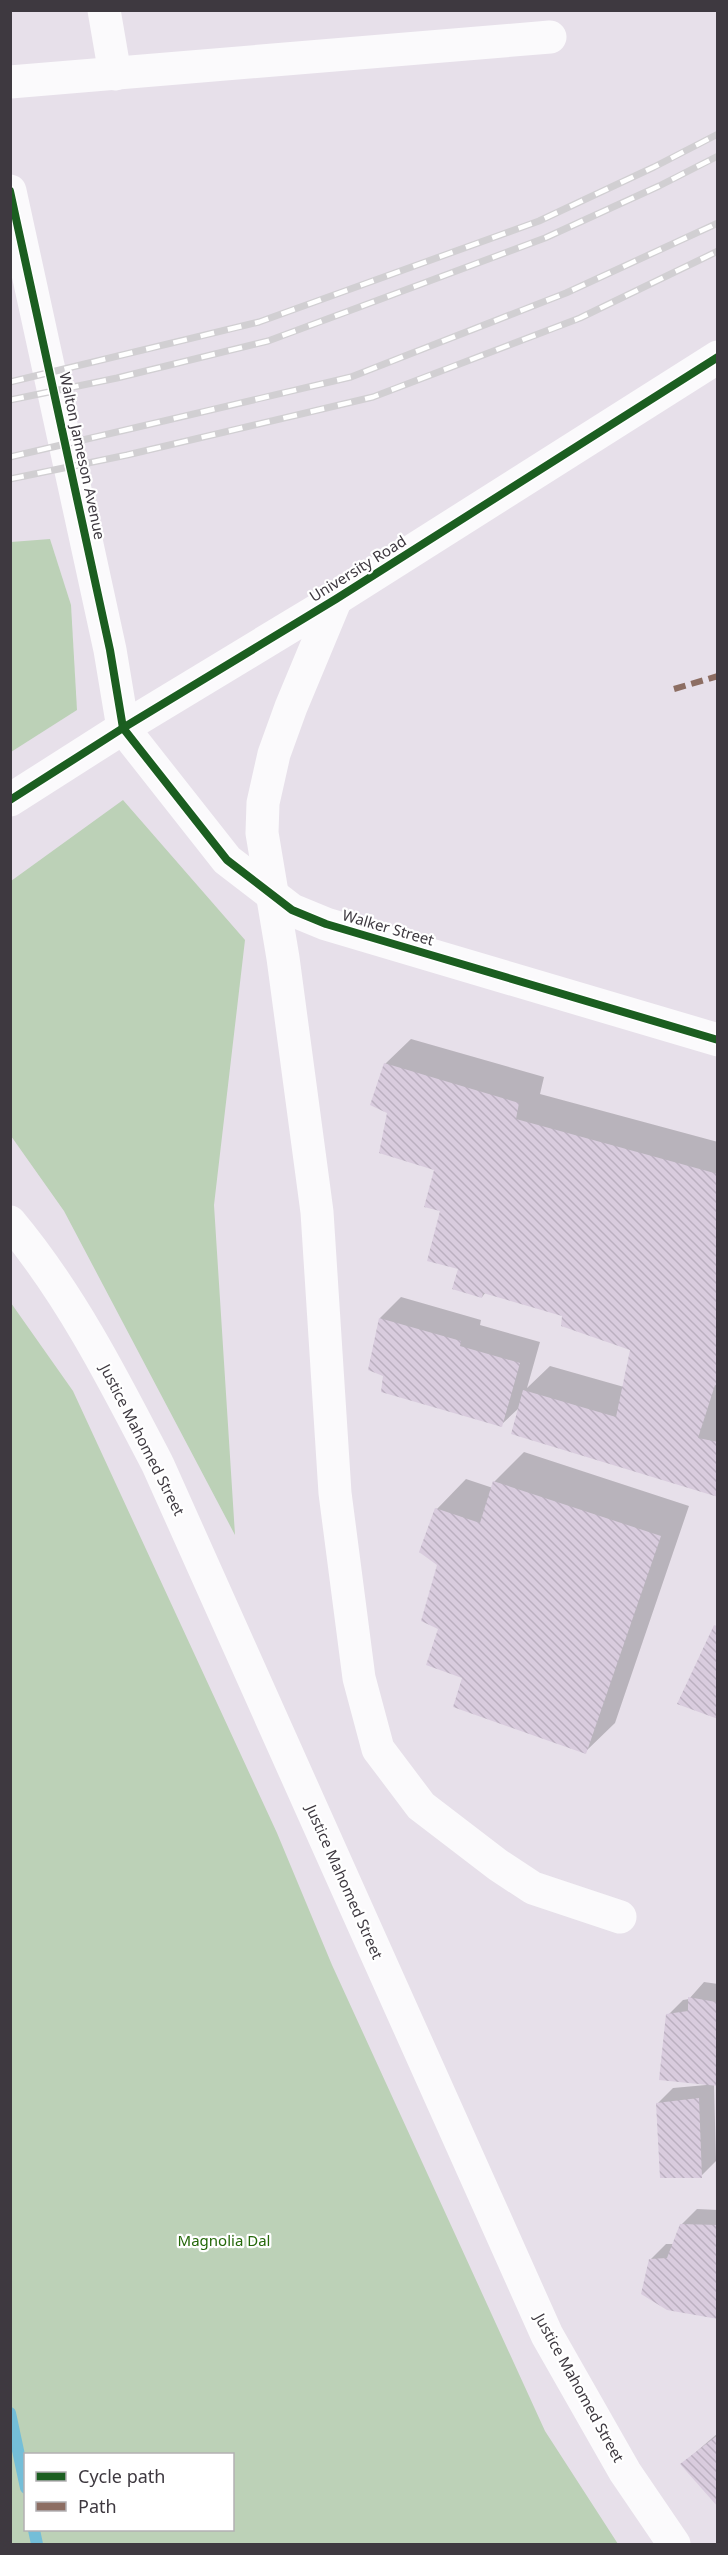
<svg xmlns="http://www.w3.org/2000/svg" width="728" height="2555" font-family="'Noto Sans',sans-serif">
	<defs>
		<pattern id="building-back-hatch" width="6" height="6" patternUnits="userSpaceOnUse" patternTransform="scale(1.5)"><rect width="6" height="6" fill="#d9ccde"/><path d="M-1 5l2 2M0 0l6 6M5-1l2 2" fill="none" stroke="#bbb0c0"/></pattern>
	</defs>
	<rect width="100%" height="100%" fill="#e7e0ea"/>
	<g fill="#bcd1b7" fill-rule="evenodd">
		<path d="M 50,539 L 71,605 L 77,710 L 11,752 L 11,542 Z"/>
		<path d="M 123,800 L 245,940 L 214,1205 L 235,1535 L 64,1211 L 11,1136 L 11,881 Z"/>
		<path d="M 11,1303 L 73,1391 L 277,1833 L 332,1965 L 545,2431 L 618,2544 L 11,2544 ZM 26,2454 L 232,2454 L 232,2530 L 26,2530 Z"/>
	</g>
	<g fill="#0003">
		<path d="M 411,1039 L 544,1077 L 540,1094 L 718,1142 L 718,1495 L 520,1407 L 501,1425 L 385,1375 L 380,1318 L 401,1297 L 481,1320 L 480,1325 L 540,1342 L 527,1388 L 550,1366 L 624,1387 L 631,1349 L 564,1315 L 486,1292 L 482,1297 L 460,1268 L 442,1209 L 436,1169 L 389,1112 L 385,1064 Z"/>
		<path d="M 524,1452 L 689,1506 L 615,1723 L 585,1752 L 464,1677 L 440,1628 L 437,1509 L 466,1479 L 493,1488 L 494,1482 Z"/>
		<path d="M 704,1982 L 718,1984 L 718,2084 L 714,2084 L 716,2161 L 701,2176 L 657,2104 L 673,2088 L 706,2085 L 668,2015 L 683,2000 L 689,1999 Z"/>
		<path d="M 697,2209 L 718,2210 L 718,2317 L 650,2260 L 666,2244 L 674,2244 L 681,2225 Z"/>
		<path d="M 718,2433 L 718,2504 L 682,2464 Z"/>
	</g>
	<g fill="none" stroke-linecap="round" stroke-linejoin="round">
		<g stroke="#74bed8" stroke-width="12">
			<path d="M 10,2413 L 26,2488"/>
			<path d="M 34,2530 L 37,2544"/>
		</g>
	</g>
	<g fill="url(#building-back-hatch)">
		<path d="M 384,1063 L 519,1103 L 516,1119 L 718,1174 L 718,1386 L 715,1385 L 698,1438 L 718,1442 L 718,1497 L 511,1434 L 523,1390 L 616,1417 L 630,1350 L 561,1326 L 562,1316 L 483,1293 L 482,1298 L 452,1289 L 458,1269 L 427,1261 L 440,1211 L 424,1207 L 434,1170 L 379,1153 L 387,1113 L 370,1105 Z"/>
		<path d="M 379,1318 L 461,1341 L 460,1346 L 520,1363 L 502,1427 L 381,1392 L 383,1376 L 368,1370 Z"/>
		<path d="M 493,1481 L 661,1536 L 586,1754 L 453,1707 L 462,1678 L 426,1665 L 438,1629 L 421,1621 L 437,1565 L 419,1552 L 435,1508 L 480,1523 Z"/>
		<path d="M 714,1625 L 718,1627 L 718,1719 L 677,1704 Z"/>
		<path d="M 688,1997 L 716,2002 L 718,2086 L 659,2080 L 666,2014 L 688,2011 Z"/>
		<path d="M 699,2098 L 702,2178 L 660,2178 L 656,2103 Z"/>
		<path d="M 680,2224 L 717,2225 L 718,2319 L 667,2310 L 641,2294 L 649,2259 L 667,2258 Z"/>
		<path d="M 718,2435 L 718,2507 L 680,2464 Z"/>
	</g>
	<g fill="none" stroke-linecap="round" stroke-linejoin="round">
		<g stroke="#fbfafc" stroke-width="33">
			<path d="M 104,10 L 115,74"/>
			<path d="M 10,82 L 550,37"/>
			<path d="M 10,191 L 110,650 L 123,728 L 227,860 L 292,910 L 326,924 L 718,1040"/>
			<path d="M 336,599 L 291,707 L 274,754 L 263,803 L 262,833 L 283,958 L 317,1212 L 335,1493 L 359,1678 L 378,1749 L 421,1806 L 498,1865 L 533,1888 L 620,1917"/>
			<path d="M 10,800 L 123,728 L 336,599 L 718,357"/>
		</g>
		<path stroke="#fbfafc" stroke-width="33" d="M 10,1222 C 71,1295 115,1382 158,1465 L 547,2335 L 625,2472 L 674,2544"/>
		<defs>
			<g id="rail">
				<path d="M 10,382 L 259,322 L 539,221 L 654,167 L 718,134"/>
				<path d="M 10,400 L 117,378 L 268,341 L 545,238 L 659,186 L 718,156"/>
				<path d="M 10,457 L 351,377 L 566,293 L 718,223"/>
				<path d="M 10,479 L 127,455 L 373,397 L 580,318 L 718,251"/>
			</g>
		</defs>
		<use href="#rail" stroke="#d1cfd2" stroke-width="7"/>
		<use href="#rail" stroke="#fff" stroke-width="4.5" stroke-dasharray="14" stroke-linecap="butt"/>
		<path stroke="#8d6e63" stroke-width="6" stroke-dasharray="12 6" stroke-linecap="butt" d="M 674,689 L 718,676"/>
		<defs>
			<g id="cycleway">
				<path d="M 10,191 L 110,650 L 123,728 L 227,860 L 292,910 L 326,924 L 718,1040"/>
				<path d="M 10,800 L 123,728 L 336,599 L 718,357"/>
			</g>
		</defs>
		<use href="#cycleway" stroke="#fff" stroke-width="11"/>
		<use href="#cycleway" stroke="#1b5e20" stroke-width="8"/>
	</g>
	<g text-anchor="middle" stroke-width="4.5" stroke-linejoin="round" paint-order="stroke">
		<g font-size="15" fill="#3e3940" stroke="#fff">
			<text transform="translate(82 456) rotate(78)" y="5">Walton Jameson Avenue</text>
			<text transform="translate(358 569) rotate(-32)" y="5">University Road</text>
			<text transform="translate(388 928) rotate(16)" y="5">Walker Street</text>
			<text transform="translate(142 1440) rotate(63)" y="5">Justice Mahomed Street</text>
			<text transform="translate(344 1882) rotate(66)" y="5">Justice Mahomed Street</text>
			<text transform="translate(579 2388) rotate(61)" y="5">Justice Mahomed Street</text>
		</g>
		<g font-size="15" fill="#25680a" stroke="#fff">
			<text x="224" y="2246">Magnolia Dal</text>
		</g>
	</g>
	<rect width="728" height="2555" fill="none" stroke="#3e3940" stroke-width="24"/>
	<rect x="24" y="2453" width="210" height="78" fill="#ffffff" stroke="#b2b0b3" stroke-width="1.5"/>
	<rect x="36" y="2472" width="30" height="9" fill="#1b5e20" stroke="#b2b0b3" stroke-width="1.5"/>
	<text x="78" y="2483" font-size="18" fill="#3e3940">Cycle path</text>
	<rect x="36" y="2502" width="30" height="9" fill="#8d6e63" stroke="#b2b0b3" stroke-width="1.5"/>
	<text x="78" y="2513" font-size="18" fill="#3e3940">Path</text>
</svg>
